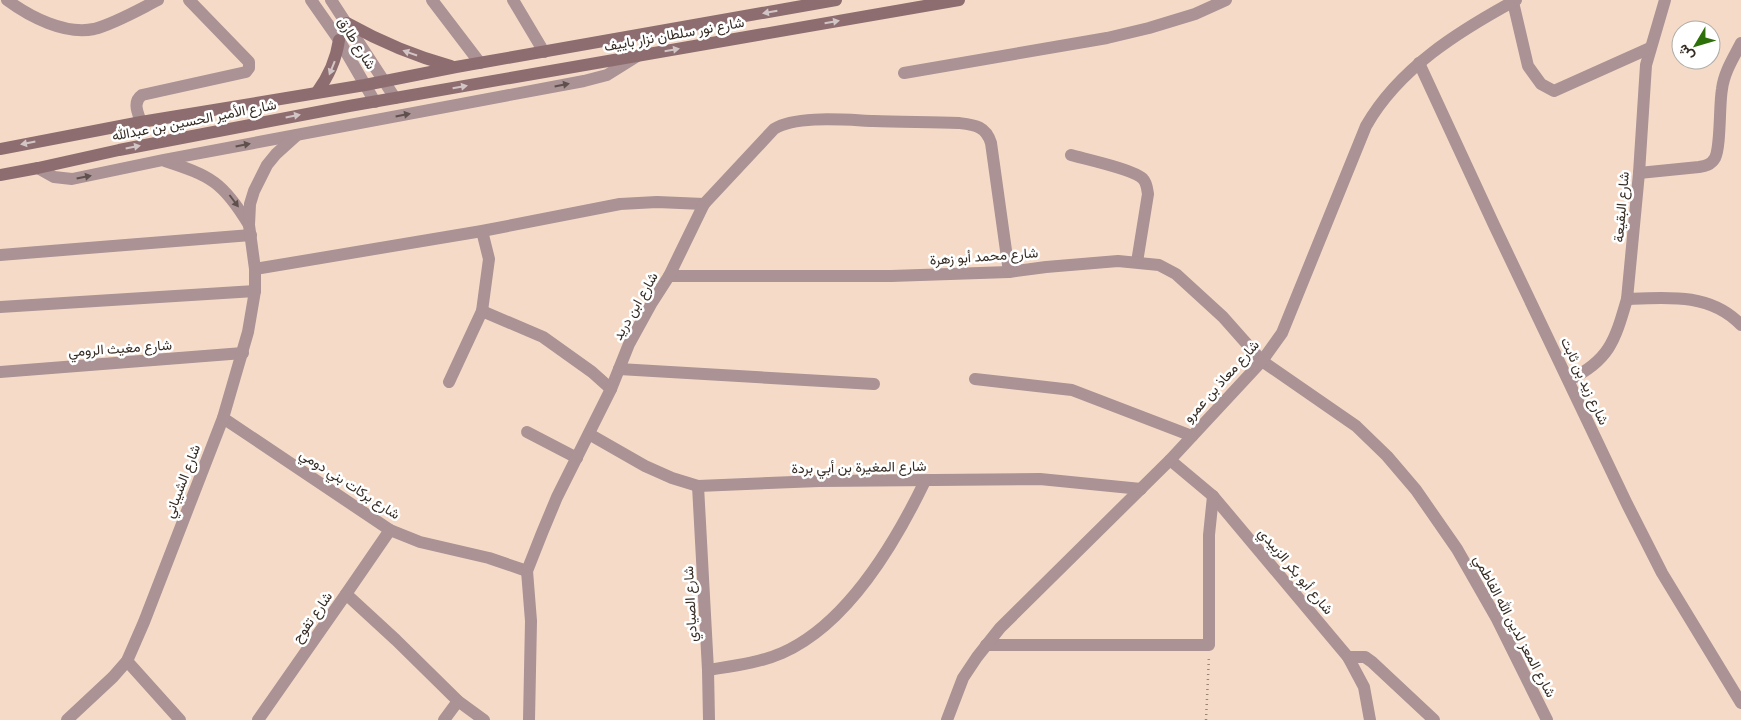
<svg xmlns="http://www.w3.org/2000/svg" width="1741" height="720" font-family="'Public Sans',Vazirmatn,sans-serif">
	<rect width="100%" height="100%" fill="#f5dbc7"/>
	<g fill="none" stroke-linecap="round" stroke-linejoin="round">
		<path stroke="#968476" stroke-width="2.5" stroke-dasharray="1 4" stroke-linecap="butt" d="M 1206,720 L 1209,656"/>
		<g stroke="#aa9295" stroke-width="12">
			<path d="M 7,0 C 30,17 65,35 94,29 C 114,24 140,9 158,0"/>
			<path d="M 432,0 L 480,63"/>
			<path d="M 513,0 L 544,52"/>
			<path d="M 1665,0 L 1646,65 L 1639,173 L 1627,299 C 1668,297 1711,293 1741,325"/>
			<path d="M 1513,2 L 1528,66 L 1541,84 L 1554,91 L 1650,48"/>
			<path d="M 1419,63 L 1494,225 L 1627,504 L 1662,573 L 1741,703"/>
			<path d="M 904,73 L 1107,38 L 1149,28 L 1195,14 L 1226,0"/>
			<path d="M 141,122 C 138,113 132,102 142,95 L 246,72 L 249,68 L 249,62 L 189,0"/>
			<path d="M 1071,155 C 1085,159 1136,170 1143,179 C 1147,183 1147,189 1148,194 L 1137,262"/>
			<path d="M 165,161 C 211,176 223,182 249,225"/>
			<path d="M 38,168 L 54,177 L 72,179 L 163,160 L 584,81 L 607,75 L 639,55"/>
			<path d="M 1639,173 L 1699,167 C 1705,166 1711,165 1715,158 C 1721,146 1719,105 1722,89 C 1724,72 1734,57 1741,43"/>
			<path d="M 0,255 L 251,235"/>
			<path d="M 255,269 L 482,231 L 620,204 L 657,202 L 704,204"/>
			<path d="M 669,276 L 891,276 L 1009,272 L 1046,267 L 1118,261 L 1159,265 L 1176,274 L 1223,317 L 1262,361 L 1356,426 L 1387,456 L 1416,490 L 1457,549 L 1497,619 L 1547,720"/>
			<path d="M 0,307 L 255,291"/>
			<path d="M 482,311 L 543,337 L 592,372 L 611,389"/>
			<path d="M 619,369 L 874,384"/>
			<path d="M 0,372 L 243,353"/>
			<path d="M 975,379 L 1072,390 L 1192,436"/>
			<path d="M 1569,380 C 1610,360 1615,340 1627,299"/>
			<path d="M 449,382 L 482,311 L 489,259 L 482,231"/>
			<path d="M 223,418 L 390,530 L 420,542 L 489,558 L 527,571"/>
			<path d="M 527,432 L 577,458"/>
			<path d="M 589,434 L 645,466 L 672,478 L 698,486 L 819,481 L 1040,479 L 1141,489"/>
			<path d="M 1170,460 L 1213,496 L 1348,657 L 1364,687 L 1370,720"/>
			<path d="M 698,486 L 708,670 L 709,720"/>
			<path d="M 346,594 L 396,640 L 458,701 L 484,720"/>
			<path d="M 986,645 L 1209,645 L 1209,535 L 1213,496"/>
			<path d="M 1348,657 L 1365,657 L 1372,662 L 1434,720"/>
			<path d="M 127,661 L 180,720"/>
			<path d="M 708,670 C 733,666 759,663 782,653 C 848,624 895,543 925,481"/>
			<path d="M 67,720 L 113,677 L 127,661 L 144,622 L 223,418 L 248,332 L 255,291 L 255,269 L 249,225 L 250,204 L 254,191 L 267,165 L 276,154 L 297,135"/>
			<path d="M 258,720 L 346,594 L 390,530"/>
			<path d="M 444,720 L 458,701"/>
			<path d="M 529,720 L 531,621 L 527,571 L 542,533 L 557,497 L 611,389 L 629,344 L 651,304 L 669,276 L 704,204 L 774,129 C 796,115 847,120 873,121 C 902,122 930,122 959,123 C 975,125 986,126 991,143 L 1009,272"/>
			<path d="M 947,720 L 963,678 L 977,657 L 1000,628 L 1170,460 L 1262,361 L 1282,333 L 1366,126 C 1399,68 1459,31 1516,0"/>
		</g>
		<g stroke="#aa9295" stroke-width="12">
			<path d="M 311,0 L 339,40 L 375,102"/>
			<path d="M 331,0 L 395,98"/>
		</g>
		<g stroke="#8e6d70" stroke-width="12">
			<path d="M 347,23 C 381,42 414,56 451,66"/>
			<path d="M 317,92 C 329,76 336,60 339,40"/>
			<path d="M 0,149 L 141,122 L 365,85 L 456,67 L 836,0"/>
			<path d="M 0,175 L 38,168 L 119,150 L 349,106 L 959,0"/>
		</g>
	</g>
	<defs><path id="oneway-solid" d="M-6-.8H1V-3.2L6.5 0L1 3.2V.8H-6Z" transform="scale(1.25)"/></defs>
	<g fill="#d2c5c6">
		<use href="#oneway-solid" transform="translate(770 12) rotate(170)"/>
		<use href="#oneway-solid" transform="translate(832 22) rotate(-10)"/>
		<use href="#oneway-solid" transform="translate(672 50) rotate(-10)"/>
		<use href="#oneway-solid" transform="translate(410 53) rotate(-161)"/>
		<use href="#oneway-solid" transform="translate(332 68) rotate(112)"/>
		<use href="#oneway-solid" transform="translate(460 87) rotate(-10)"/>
		<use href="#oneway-solid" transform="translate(293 116) rotate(-11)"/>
		<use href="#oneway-solid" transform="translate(28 143) rotate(169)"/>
		<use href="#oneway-solid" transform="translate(133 147) rotate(-11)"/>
	</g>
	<g fill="#5e504c">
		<use href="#oneway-solid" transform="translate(562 85) rotate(-11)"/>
		<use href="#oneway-solid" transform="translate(403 115) rotate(-11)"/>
		<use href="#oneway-solid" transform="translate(243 145) rotate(-11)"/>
		<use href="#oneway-solid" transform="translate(84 177) rotate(-11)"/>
		<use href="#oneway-solid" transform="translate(234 201) rotate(53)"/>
	</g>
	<g text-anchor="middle" stroke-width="5" stroke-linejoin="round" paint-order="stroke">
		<g font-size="14" fill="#352c24" stroke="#fff">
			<text transform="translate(674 34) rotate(-10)" y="5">شارع نور سلطان نزار باييف</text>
			<text transform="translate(357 43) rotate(58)" y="5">شارع طارق</text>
			<text transform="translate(194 120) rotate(-11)" y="5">شارع الأمير الحسين بن عبدالله</text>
			<text transform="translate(1621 207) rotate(-85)" y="5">شارع البقيعة</text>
			<text transform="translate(984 256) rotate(-4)" y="5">شارع محمد أبو زهرة</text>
			<text transform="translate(635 306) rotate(-60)" y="5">شارع ابن دريد</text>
			<text transform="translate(120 348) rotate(-4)" y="5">شارع مغيث الرومي</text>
			<text transform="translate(1221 381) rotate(-48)" y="5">شارع معاذ بن عمرو</text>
			<text transform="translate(1585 381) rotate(65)" y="5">شارع زيد بن ثابت</text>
			<text transform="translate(859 467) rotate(-1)" y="5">شارع المغيرة بن أبي بردة</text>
			<text transform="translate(182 481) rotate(-69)" y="5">شارع الشيباني</text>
			<text transform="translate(350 484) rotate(33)" y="5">شارع بركات بني دومي</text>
			<text transform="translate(1296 571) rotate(50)" y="5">شارع أبو بكر الزبيدي</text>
			<text transform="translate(690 604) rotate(-93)" y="5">شارع الصيادي</text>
			<text transform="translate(312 617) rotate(-55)" y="5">شارع تفوح</text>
			<text transform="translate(1515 626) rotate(62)" y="5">شارع المعز لدين الله الفاطمي</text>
		</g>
	</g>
	<g transform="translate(1696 45) rotate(232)"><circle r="24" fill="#ffffff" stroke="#aeaba7"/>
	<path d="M0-4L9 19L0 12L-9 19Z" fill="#2d6f08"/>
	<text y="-8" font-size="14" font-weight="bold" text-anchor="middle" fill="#352c24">ش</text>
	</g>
</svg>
